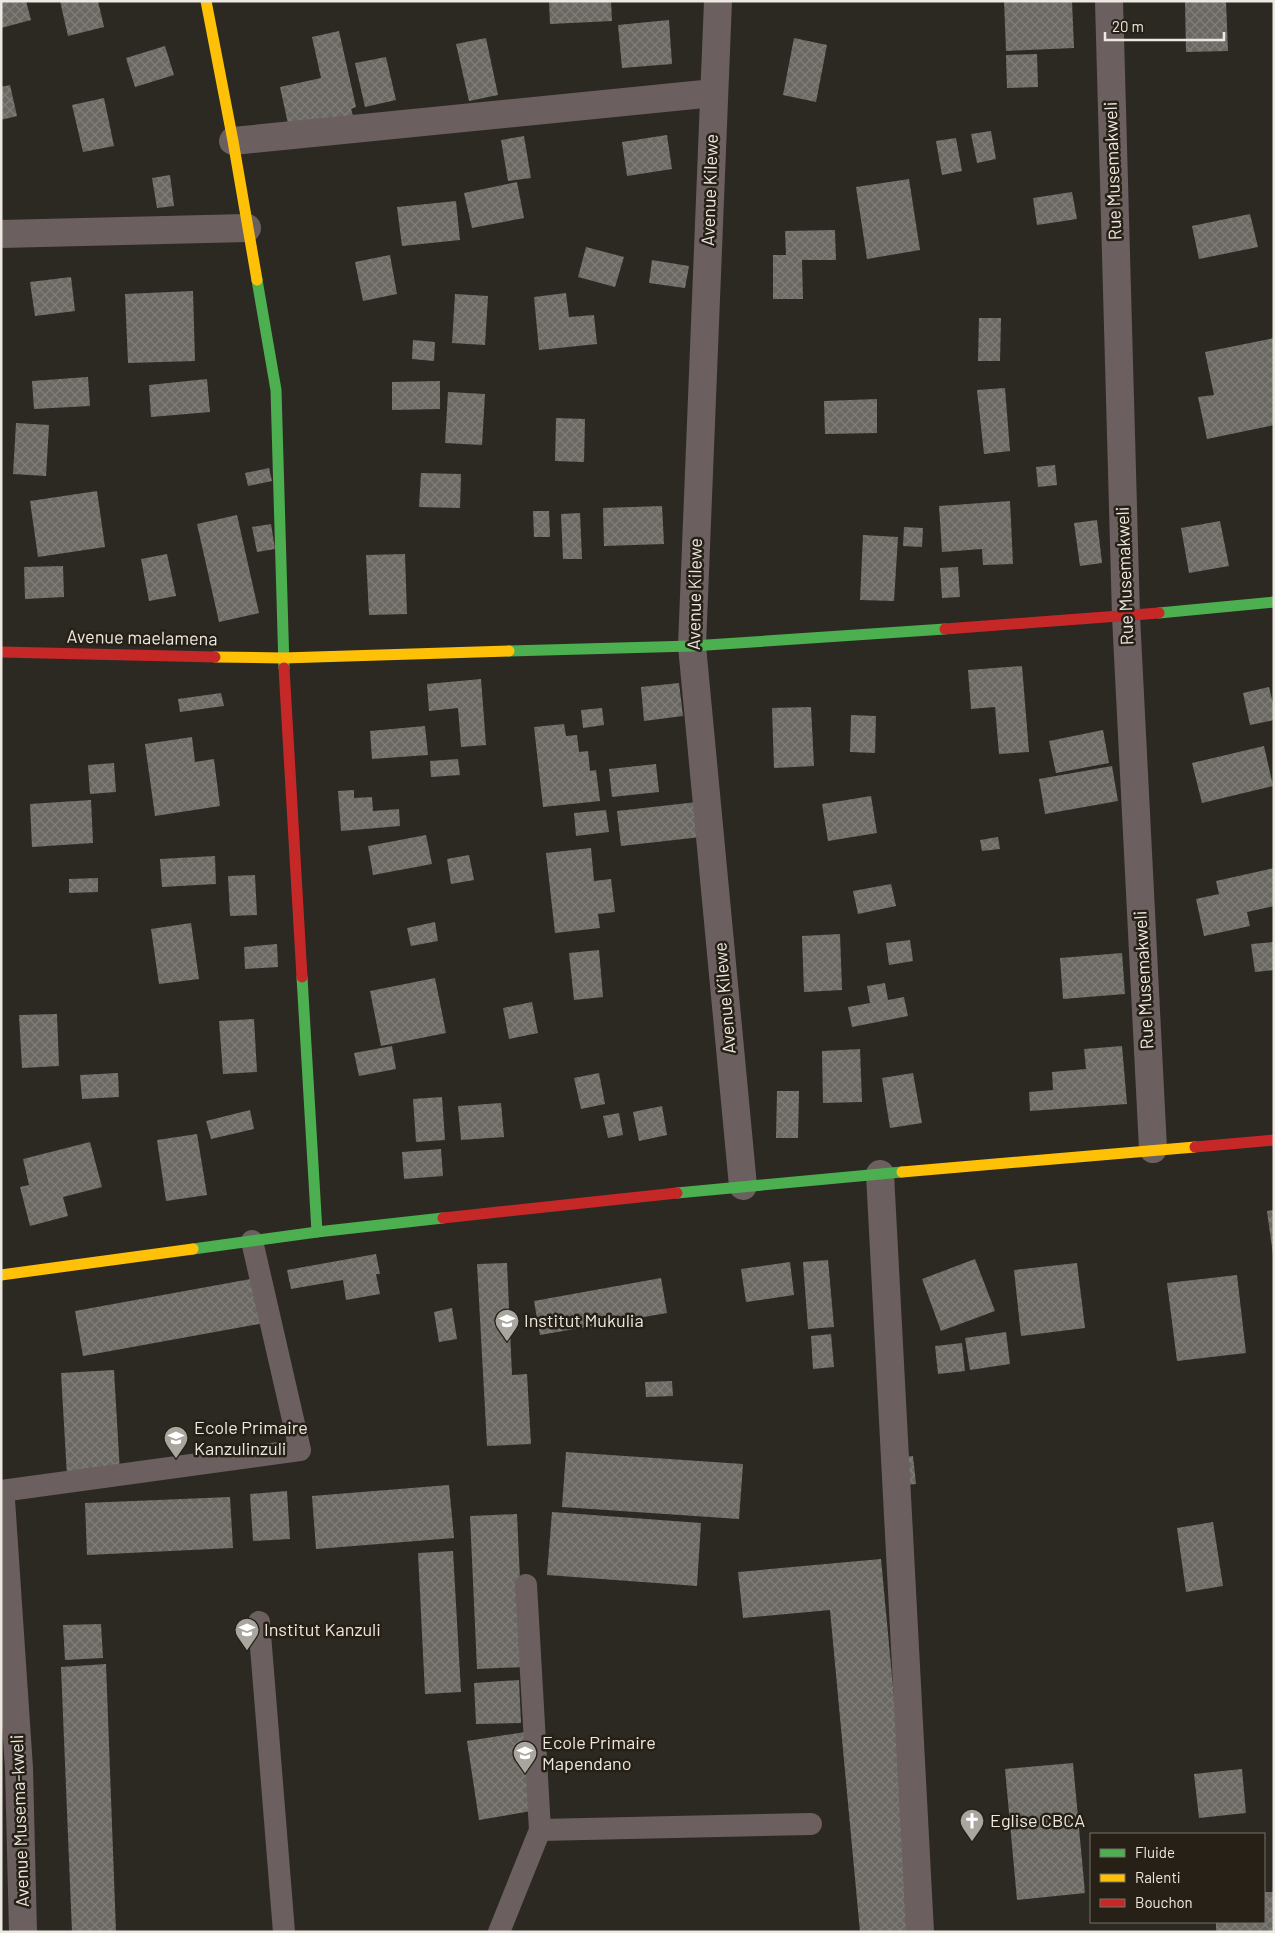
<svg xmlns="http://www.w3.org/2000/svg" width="1275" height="1933" font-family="Barlow,sans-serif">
	<defs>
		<pattern id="building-cross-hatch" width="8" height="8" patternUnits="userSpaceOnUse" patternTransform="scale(1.25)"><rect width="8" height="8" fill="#6b6863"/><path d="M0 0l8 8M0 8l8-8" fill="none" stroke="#807e79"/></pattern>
	</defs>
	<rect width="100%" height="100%" fill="#2c2923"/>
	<g fill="url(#building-cross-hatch)">
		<path d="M 1,1 L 26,1 L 31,20 L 1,28 Z"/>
		<path d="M 60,1 L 98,1 L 104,27 L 68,36 Z"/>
		<path d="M 549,1 L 611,1 L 612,21 L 550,24 Z"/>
		<path d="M 1004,1 L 1072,1 L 1074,48 L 1006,51 Z"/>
		<path d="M 1185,1 L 1226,1 L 1228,51 L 1186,52 Z"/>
		<path d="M 669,20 L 672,64 L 622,68 L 618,25 Z"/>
		<path d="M 339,31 L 356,107 L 351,109 L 354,119 L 290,133 L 280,87 L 321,78 L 312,37 Z"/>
		<path d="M 486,38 L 498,95 L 469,101 L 456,44 Z"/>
		<path d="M 794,38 L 827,45 L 816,102 L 783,95 Z"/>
		<path d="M 165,46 L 174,75 L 135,87 L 126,58 Z"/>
		<path d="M 1037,54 L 1038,87 L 1007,88 L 1006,55 Z"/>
		<path d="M 386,57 L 396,100 L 365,107 L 355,63 Z"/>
		<path d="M 10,85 L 17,116 L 1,120 L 1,87 Z"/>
		<path d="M 104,98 L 114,146 L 83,152 L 72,105 Z"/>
		<path d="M 991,131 L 996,159 L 977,163 L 971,134 Z"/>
		<path d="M 667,135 L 672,169 L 627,176 L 622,142 Z"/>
		<path d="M 524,136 L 531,178 L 508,181 L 501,140 Z"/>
		<path d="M 956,138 L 962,171 L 942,175 L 936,141 Z"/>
		<path d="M 170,175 L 174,206 L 157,208 L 152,178 Z"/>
		<path d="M 909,179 L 920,250 L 867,259 L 856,187 Z"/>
		<path d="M 517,182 L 524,218 L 472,228 L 464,193 Z"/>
		<path d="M 1072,192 L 1077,219 L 1037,225 L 1033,198 Z"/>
		<path d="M 456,201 L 460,240 L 402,246 L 397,207 Z"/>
		<path d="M 1250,214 L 1258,247 L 1199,259 L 1192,226 Z"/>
		<path d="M 835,230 L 836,260 L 802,260 L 803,299 L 773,299 L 773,255 L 786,255 L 785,231 Z"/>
		<path d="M 586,247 L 624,257 L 615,287 L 578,277 Z"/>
		<path d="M 390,255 L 397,294 L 363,301 L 355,262 Z"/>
		<path d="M 652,260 L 689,266 L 685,288 L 649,283 Z"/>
		<path d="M 71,277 L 75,311 L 35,316 L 30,282 Z"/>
		<path d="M 193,291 L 195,361 L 128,363 L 125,294 Z"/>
		<path d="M 566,293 L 569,317 L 594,315 L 597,344 L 539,350 L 534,297 Z"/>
		<path d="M 455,294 L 488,296 L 485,345 L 452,343 Z"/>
		<path d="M 979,318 L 1001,318 L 1000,361 L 978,361 Z"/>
		<path d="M 1274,338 L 1274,425 L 1207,439 L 1198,397 L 1214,395 L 1205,352 Z"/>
		<path d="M 413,340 L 435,342 L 434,361 L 412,359 Z"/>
		<path d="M 88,377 L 90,406 L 34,409 L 32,381 Z"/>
		<path d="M 207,379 L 210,412 L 151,417 L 149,385 Z"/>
		<path d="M 440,381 L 440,409 L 392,410 L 392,382 Z"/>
		<path d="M 1005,388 L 1010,451 L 984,454 L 977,390 Z"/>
		<path d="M 448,392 L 485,394 L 482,445 L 445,443 Z"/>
		<path d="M 877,399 L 877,433 L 825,434 L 824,401 Z"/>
		<path d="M 556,418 L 585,419 L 584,462 L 555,461 Z"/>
		<path d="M 16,423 L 49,425 L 46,476 L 13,474 Z"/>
		<path d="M 1055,465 L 1057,485 L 1038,487 L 1036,467 Z"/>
		<path d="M 269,468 L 272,481 L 248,486 L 245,473 Z"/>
		<path d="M 421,473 L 461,474 L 460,508 L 419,507 Z"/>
		<path d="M 97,491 L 105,547 L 38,557 L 30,501 Z"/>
		<path d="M 1010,501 L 1013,564 L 983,565 L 982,549 L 942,552 L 939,506 Z"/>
		<path d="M 662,506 L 664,544 L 604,546 L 603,508 Z"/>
		<path d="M 533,511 L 549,511 L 550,537 L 534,537 Z"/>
		<path d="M 580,513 L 582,559 L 563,559 L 561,514 Z"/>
		<path d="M 237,515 L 259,613 L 219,622 L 197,524 Z"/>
		<path d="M 1097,520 L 1102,563 L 1080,566 L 1074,523 Z"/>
		<path d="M 1220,521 L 1229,566 L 1189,573 L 1181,528 Z"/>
		<path d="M 271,524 L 275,549 L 257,552 L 252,527 Z"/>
		<path d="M 904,527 L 923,528 L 922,547 L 903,546 Z"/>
		<path d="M 863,535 L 898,537 L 894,601 L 860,600 Z"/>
		<path d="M 167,554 L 176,596 L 149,601 L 141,559 Z"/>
		<path d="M 405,554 L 407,614 L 369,615 L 366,555 Z"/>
		<path d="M 63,566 L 64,597 L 25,599 L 24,567 Z"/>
		<path d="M 958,567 L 960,597 L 942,598 L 940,568 Z"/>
		<path d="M 1022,666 L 1029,752 L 999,754 L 995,707 L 971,709 L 968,670 Z"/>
		<path d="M 481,679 L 486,745 L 461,747 L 458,708 L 429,711 L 427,684 Z"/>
		<path d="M 679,683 L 683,716 L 644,721 L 641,687 Z"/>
		<path d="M 1269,687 L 1274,708 L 1274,720 L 1250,725 L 1243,693 Z"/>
		<path d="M 221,693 L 224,706 L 180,712 L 178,699 Z"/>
		<path d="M 811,707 L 814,766 L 774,768 L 772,708 Z"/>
		<path d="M 602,708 L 604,725 L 583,728 L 581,710 Z"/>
		<path d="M 851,715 L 876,716 L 875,753 L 850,752 Z"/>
		<path d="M 564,724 L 566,736 L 577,735 L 579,752 L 588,751 L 590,771 L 596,770 L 600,801 L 543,807 L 534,727 Z"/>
		<path d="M 425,726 L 428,755 L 372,759 L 370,731 Z"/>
		<path d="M 1103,730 L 1109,763 L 1056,773 L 1049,741 Z"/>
		<path d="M 192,737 L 195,762 L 214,759 L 220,806 L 155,816 L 145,744 Z"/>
		<path d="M 1264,746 L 1273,786 L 1202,803 L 1192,763 Z"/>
		<path d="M 458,759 L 460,775 L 431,777 L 430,761 Z"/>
		<path d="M 114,763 L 116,792 L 90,794 L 88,765 Z"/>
		<path d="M 656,764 L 659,792 L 612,797 L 609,769 Z"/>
		<path d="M 1112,766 L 1118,801 L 1045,814 L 1039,779 Z"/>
		<path d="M 354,790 L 354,798 L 372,797 L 373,811 L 399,809 L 400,826 L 341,831 L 338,791 Z"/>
		<path d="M 871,796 L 877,833 L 828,841 L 822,804 Z"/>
		<path d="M 91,800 L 93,843 L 32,847 L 30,804 Z"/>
		<path d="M 697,802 L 701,837 L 621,846 L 617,811 Z"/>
		<path d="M 606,810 L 609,832 L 576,836 L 574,813 Z"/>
		<path d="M 426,835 L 432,864 L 373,875 L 368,846 Z"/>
		<path d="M 998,837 L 1000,849 L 982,851 L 980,840 Z"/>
		<path d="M 591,848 L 594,881 L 611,879 L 615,912 L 598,914 L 600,928 L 555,933 L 546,853 Z"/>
		<path d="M 469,855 L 474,880 L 451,884 L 447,859 Z"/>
		<path d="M 215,856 L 216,884 L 162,887 L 160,859 Z"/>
		<path d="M 1274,868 L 1274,906 L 1247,912 L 1250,926 L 1204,936 L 1196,899 L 1219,894 L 1216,881 Z"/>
		<path d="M 255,875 L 257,915 L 230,916 L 228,876 Z"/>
		<path d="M 98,878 L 98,892 L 69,893 L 69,879 Z"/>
		<path d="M 891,884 L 896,906 L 858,914 L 853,891 Z"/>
		<path d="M 435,922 L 438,941 L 411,946 L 407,928 Z"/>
		<path d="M 191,923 L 199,979 L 159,984 L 151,929 Z"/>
		<path d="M 840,934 L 842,990 L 804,992 L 802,936 Z"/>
		<path d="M 910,940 L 913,961 L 889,965 L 886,943 Z"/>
		<path d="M 1274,942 L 1274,970 L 1255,972 L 1251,944 Z"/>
		<path d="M 277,944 L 278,967 L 245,969 L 244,947 Z"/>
		<path d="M 599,950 L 603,997 L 574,1000 L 569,953 Z"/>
		<path d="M 1122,953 L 1125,994 L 1063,999 L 1060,958 Z"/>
		<path d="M 435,978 L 446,1033 L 381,1046 L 370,991 Z"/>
		<path d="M 885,983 L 888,1000 L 904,997 L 908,1016 L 852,1027 L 848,1007 L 870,1003 L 867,986 Z"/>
		<path d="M 532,1002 L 538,1033 L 509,1039 L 503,1008 Z"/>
		<path d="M 57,1014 L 59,1066 L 22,1068 L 19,1015 Z"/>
		<path d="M 254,1019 L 257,1072 L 223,1074 L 219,1021 Z"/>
		<path d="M 392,1046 L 396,1069 L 359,1076 L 354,1053 Z"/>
		<path d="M 1122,1046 L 1127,1104 L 1030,1111 L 1029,1092 L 1053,1090 L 1052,1072 L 1086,1069 L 1084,1049 Z"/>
		<path d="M 860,1049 L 862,1102 L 823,1103 L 822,1051 Z"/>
		<path d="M 118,1073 L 119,1097 L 82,1099 L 80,1075 Z"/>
		<path d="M 599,1073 L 605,1104 L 581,1109 L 574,1078 Z"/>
		<path d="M 913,1073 L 922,1123 L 890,1128 L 882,1078 Z"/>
		<path d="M 777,1091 L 799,1091 L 798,1138 L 776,1138 Z"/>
		<path d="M 442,1097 L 445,1140 L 416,1142 L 413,1099 Z"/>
		<path d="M 501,1103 L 504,1137 L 461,1140 L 458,1106 Z"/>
		<path d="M 662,1106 L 667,1135 L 639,1141 L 633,1112 Z"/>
		<path d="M 250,1110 L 254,1129 L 211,1139 L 206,1121 Z"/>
		<path d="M 619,1113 L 623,1135 L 608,1138 L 603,1116 Z"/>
		<path d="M 197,1134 L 207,1195 L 166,1201 L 157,1140 Z"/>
		<path d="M 90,1142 L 102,1187 L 63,1197 L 68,1216 L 30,1226 L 20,1187 L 29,1185 L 23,1159 Z"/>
		<path d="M 441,1149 L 443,1176 L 404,1179 L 402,1152 Z"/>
		<path d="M 1274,1210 L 1274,1255 L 1273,1255 L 1267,1211 Z"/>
		<path d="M 376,1254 L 380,1274 L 376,1274 L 380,1294 L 346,1300 L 343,1280 L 291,1289 L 287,1270 Z"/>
		<path d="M 975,1259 L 995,1311 L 941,1331 L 922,1279 Z"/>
		<path d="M 828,1260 L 834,1327 L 808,1329 L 803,1262 Z"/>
		<path d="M 790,1262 L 794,1295 L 746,1302 L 741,1269 Z"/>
		<path d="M 507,1263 L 512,1375 L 527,1374 L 531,1444 L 487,1446 L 477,1264 Z"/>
		<path d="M 1077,1263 L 1085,1328 L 1021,1336 L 1014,1270 Z"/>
		<path d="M 1237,1275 L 1246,1353 L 1177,1361 L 1167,1283 Z"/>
		<path d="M 262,1277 L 270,1322 L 83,1356 L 75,1311 Z"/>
		<path d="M 661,1278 L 667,1313 L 540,1335 L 534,1301 Z"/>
		<path d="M 452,1308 L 457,1339 L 439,1342 L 434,1312 Z"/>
		<path d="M 1006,1332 L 1010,1364 L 970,1370 L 965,1338 Z"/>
		<path d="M 831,1334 L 834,1367 L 813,1369 L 811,1336 Z"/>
		<path d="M 962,1343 L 965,1371 L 938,1374 L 935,1346 Z"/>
		<path d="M 114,1370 L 120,1473 L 67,1476 L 61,1373 Z"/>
		<path d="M 672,1381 L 673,1396 L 646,1397 L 645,1382 Z"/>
		<path d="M 566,1452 L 743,1464 L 739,1519 L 562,1507 Z"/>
		<path d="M 913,1456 L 916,1484 L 895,1486 L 892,1458 Z"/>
		<path d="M 449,1485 L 454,1538 L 316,1549 L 312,1496 Z"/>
		<path d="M 287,1491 L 290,1539 L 253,1541 L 250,1494 Z"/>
		<path d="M 230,1497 L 233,1548 L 87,1555 L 85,1503 Z"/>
		<path d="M 552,1512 L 701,1523 L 697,1586 L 547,1575 Z"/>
		<path d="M 517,1514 L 524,1667 L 477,1669 L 470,1516 Z"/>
		<path d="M 1213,1522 L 1223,1586 L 1186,1592 L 1177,1528 Z"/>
		<path d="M 453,1551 L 461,1692 L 425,1694 L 418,1553 Z"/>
		<path d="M 881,1559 L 916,1932 L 860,1932 L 830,1610 L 743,1618 L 738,1572 Z"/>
		<path d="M 101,1624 L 103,1658 L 65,1660 L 63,1625 Z"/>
		<path d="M 106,1664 L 116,1932 L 72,1932 L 61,1667 Z"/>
		<path d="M 519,1680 L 521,1723 L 476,1724 L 474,1683 Z"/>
		<path d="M 525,1732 L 537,1810 L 479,1820 L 467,1741 Z"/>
		<path d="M 1073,1763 L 1085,1893 L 1017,1900 L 1005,1769 Z"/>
		<path d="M 1242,1769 L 1246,1813 L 1199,1818 L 1194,1774 Z"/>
		<path d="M 1264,1892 L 1274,1892 L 1274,1932 L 1216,1932 L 1216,1922 L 1264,1922 Z"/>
	</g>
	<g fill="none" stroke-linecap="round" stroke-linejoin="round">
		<g stroke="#6b605f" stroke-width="22">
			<path d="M 1,1491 L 300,1450 L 252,1241"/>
			<path d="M 259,1622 L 284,1932"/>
			<path d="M 540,1830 L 811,1824"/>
			<path d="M 499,1932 L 540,1830 L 526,1585"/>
		</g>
		<g stroke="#6b605f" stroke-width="28">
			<path d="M 718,1 L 692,646 L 743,1186"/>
			<path d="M 1109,1 L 1126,616 L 1153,1149"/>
			<path d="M 233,141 L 714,93"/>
			<path d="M 1,234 L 247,228"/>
			<path d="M 880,1174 L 920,1932"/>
			<path d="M 1,1500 L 19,1768 L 23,1932"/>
		</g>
		<g stroke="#4caf50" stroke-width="11">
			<path d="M 257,280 L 276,390 L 284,668"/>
			<path d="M 1159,613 L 1274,602"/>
			<path d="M 509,651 L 692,646 L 945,629"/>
			<path d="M 302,977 L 317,1232"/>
			<path d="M 677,1193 L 902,1172"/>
			<path d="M 193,1249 L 317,1232 L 443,1218"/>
		</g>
		<g stroke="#ffc107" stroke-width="11">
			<path d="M 206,1 L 233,141 L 257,280"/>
			<path d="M 215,657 L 283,658 L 509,651"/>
			<path d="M 902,1172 L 1195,1147"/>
			<path d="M 1,1275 L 193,1249"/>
		</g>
		<g stroke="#c62828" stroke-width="11">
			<path d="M 945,629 L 1159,613"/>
			<path d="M 1,652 L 215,657"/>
			<path d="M 284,668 L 302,977"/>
			<path d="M 1195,1147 L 1274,1140"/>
			<path d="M 443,1218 L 677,1193"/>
		</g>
	</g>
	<defs>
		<symbol id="school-pin" viewBox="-11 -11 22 30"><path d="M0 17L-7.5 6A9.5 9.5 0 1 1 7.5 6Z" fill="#a9a69f" stroke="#262016"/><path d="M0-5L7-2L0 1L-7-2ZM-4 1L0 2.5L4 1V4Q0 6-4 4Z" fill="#fff"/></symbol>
		<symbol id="church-pin" viewBox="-11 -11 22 30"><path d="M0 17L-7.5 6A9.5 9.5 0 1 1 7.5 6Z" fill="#a9a69f" stroke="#262016"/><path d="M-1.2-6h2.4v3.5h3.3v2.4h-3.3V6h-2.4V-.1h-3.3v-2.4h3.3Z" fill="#fff"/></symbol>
	</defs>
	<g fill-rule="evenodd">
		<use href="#school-pin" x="493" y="1307" width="28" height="38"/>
		<use href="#school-pin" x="162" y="1424" width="28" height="38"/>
		<use href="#school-pin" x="233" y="1616" width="28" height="38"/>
		<use href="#school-pin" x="511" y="1739" width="28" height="38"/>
		<use href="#church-pin" x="958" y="1807" width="28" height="38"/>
	</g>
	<g text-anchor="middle" stroke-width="5" stroke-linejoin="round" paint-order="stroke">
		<g font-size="18" fill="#ede9e2" stroke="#262016">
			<text transform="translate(1113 171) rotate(-92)" y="6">Rue Musemakweli</text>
			<text transform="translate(710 190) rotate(-88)" y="6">Avenue Kilewe</text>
			<text transform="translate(1125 576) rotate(-92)" y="6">Rue Musemakweli</text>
			<text transform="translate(695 594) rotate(-89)" y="6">Avenue Kilewe</text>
			<text transform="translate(142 638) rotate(1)" y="6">Avenue maelamena</text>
			<text transform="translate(1144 980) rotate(-93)" y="6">Rue Musemakweli</text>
			<text transform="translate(725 998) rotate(-95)" y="6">Avenue Kilewe</text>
			<text transform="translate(20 1821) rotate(-92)" y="6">Avenue Musema-kweli</text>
		</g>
		<g font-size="18" fill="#ede9e2" stroke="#262016" text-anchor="start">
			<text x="524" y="1327">Institut Mukulia</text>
			<text x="194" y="1434">Ecole Primaire<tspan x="194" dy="21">Kanzulinzuli</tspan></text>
			<text x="264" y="1636">Institut Kanzuli</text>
			<text x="542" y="1749">Ecole Primaire<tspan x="542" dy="21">Mapendano</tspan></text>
			<text x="990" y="1827">Eglise CBCA</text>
		</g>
	</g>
	<rect width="1275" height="1933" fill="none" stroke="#ede9e2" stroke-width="5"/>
	<rect x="1090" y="1833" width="175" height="90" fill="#262016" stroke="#767068"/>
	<rect x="1100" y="1849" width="25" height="8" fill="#4caf50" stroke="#767068"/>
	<text x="1135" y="1858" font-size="15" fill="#ede9e2">Fluide</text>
	<rect x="1100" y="1874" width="25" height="8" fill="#ffc107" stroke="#767068"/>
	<text x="1135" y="1883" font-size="15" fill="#ede9e2">Ralenti</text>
	<rect x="1100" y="1899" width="25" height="8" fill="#c62828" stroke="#767068"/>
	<text x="1135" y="1908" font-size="15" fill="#ede9e2">Bouchon</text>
	<path d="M1105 32v8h119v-8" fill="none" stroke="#ede9e2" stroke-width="2.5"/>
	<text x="1112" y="32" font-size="15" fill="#ede9e2" stroke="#262016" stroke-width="4" paint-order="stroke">20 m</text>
</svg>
